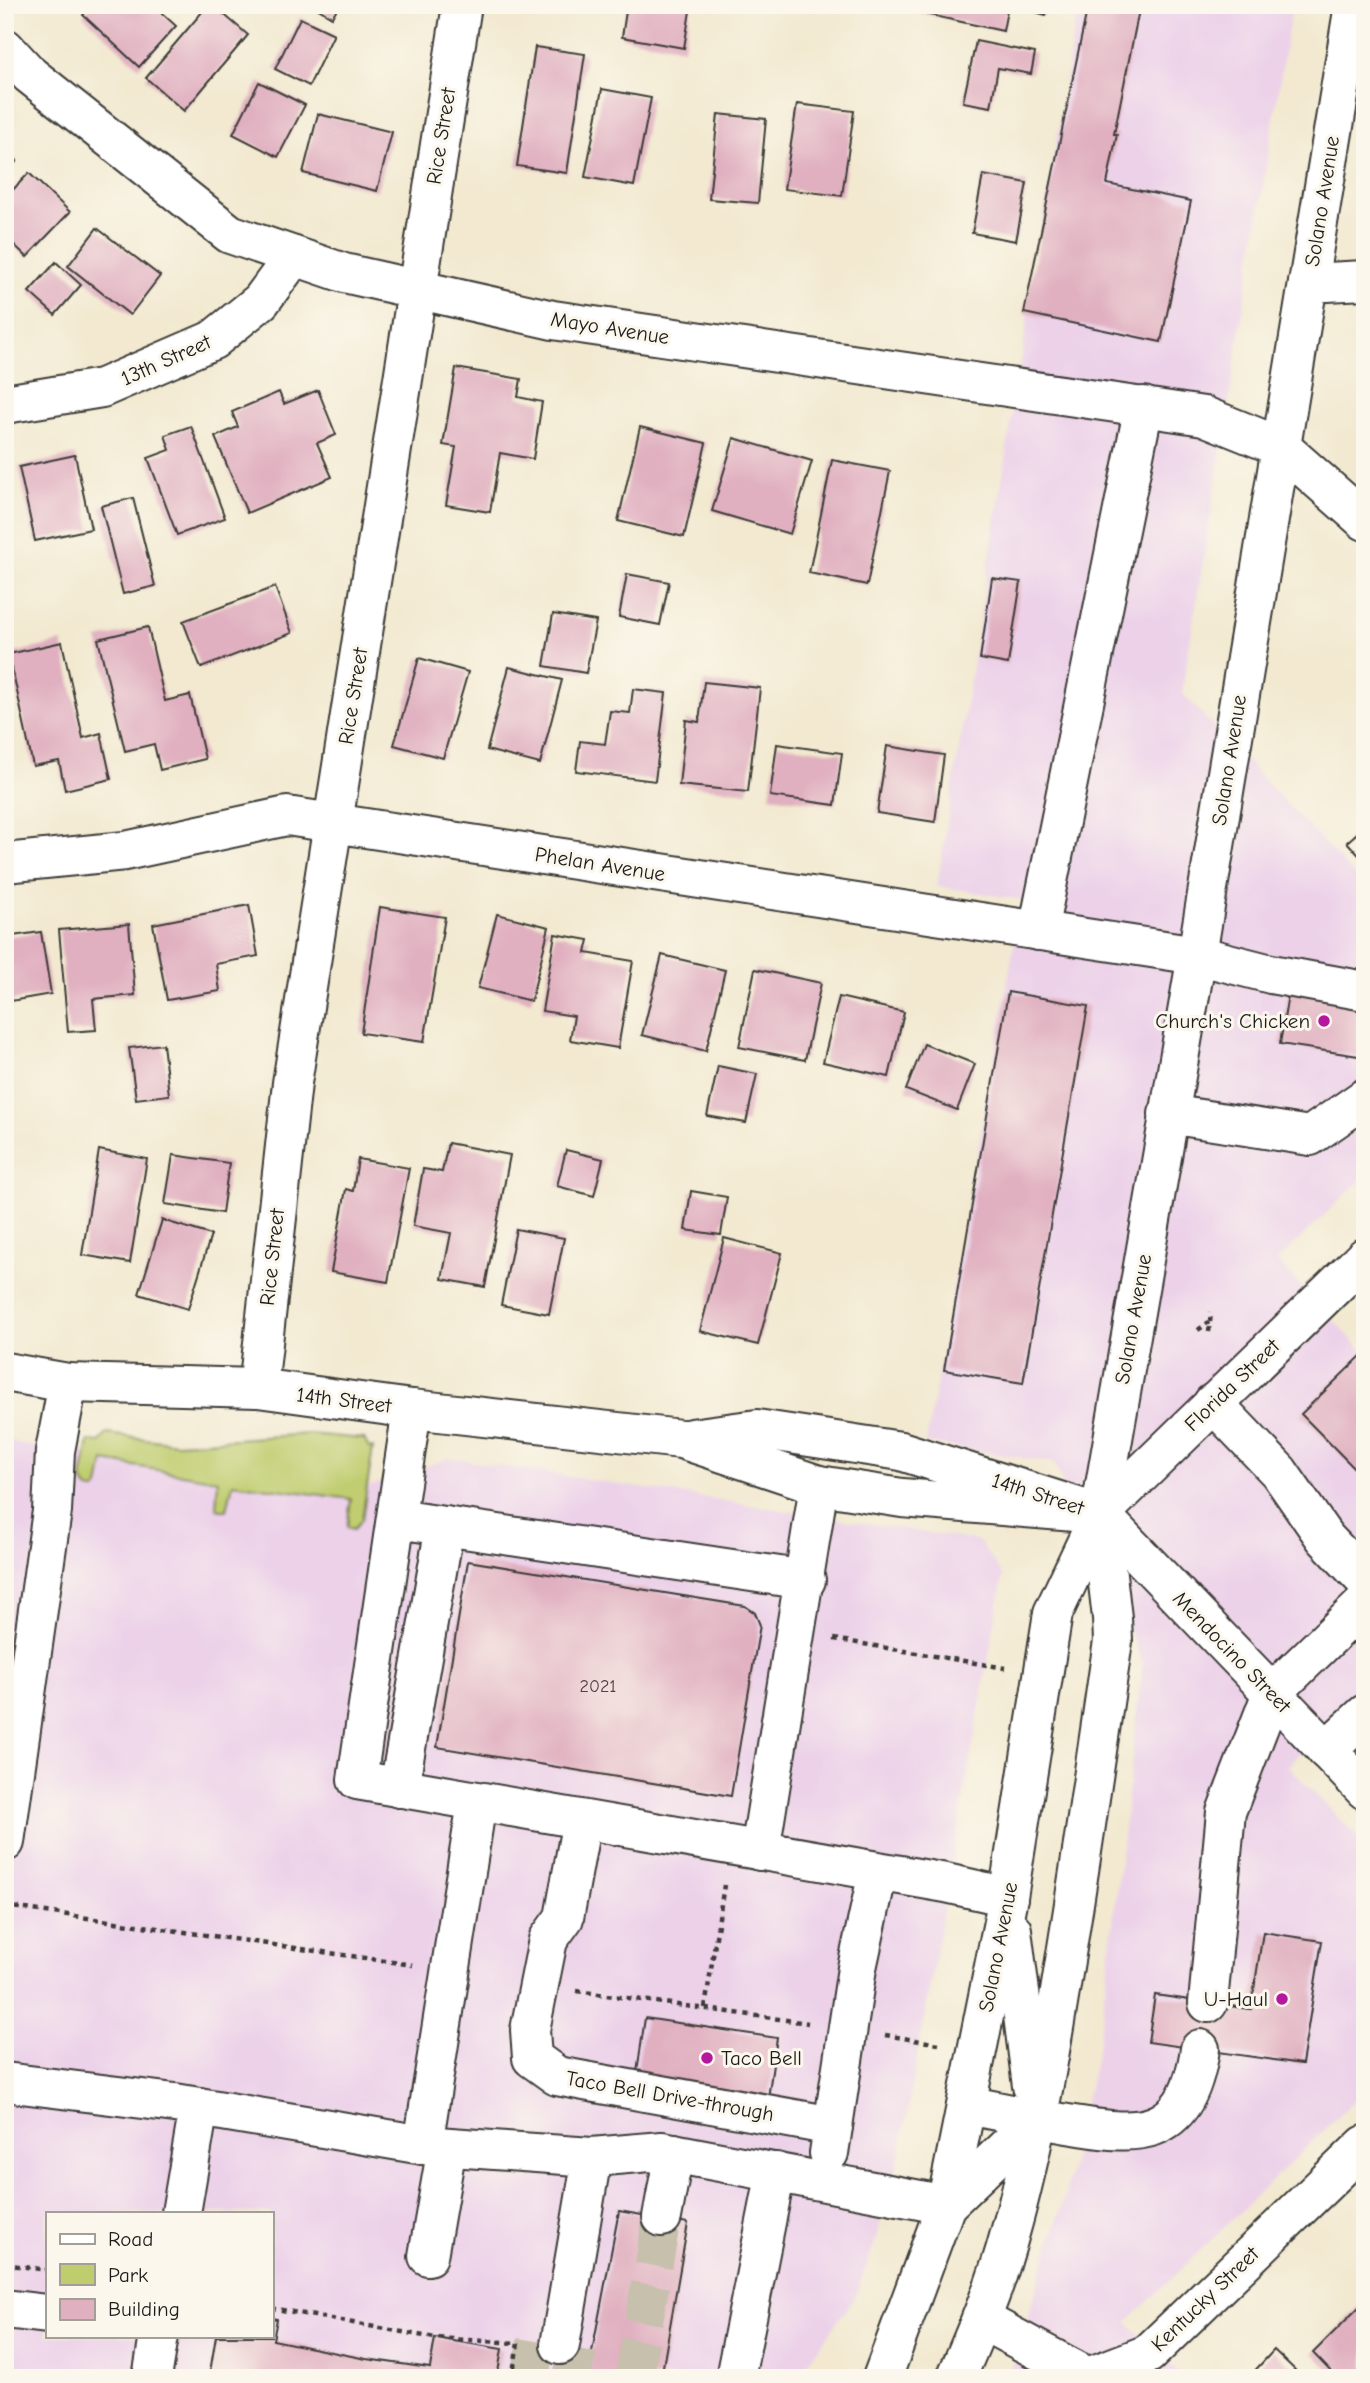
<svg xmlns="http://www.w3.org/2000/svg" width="1370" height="2383" font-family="'Comic Neue',sans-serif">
	<rect width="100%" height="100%" fill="#fbf7ec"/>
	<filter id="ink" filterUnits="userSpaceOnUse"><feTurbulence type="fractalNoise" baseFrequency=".0143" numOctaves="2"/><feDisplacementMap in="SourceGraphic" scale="14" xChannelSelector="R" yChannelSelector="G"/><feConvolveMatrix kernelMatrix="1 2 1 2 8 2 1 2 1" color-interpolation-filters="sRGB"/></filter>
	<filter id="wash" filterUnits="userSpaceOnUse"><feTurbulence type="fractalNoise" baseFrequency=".00686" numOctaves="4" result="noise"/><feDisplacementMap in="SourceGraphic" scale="28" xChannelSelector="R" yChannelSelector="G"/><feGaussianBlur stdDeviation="1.57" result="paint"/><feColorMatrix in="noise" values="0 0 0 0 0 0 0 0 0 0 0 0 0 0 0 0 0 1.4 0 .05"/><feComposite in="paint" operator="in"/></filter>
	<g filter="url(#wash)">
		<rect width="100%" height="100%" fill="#f2e9d0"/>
		<g fill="#ecd1e9" fill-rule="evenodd">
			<path d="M 1078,5 L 1292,5 L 1182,693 L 1365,887 L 1365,1176 L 1277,1261 L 1365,1353 L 1365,1690 L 1288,1766 L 1365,1845 L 1365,2090 L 1127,2322 L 1183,2378 L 1009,2378 L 1065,2196 L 1099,2042 L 1143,1662 L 1054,1463 L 926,1443 L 1022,900 L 937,886 Z"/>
			<path d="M 5,1440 L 55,1451 L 94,1452 L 352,1493 L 449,1458 L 979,1541 L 1003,1576 L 899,2158 L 875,2242 L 855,2297 L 797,2378 L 5,2378 ZM 47,2213 L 271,2213 L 271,2336 L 47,2336 Z"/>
		</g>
		<path fill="#c0cd6f" stroke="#6e7446" stroke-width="2" d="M 107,1434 L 177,1443 L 309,1434 L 364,1439 L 369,1448 L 373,1448 L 362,1519 L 354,1529 L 347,1527 L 351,1499 L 233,1483 L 227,1510 L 220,1510 L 216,1507 L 218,1480 L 104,1461 L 99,1487 L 95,1490 C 87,1490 84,1486 82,1479 L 89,1441 L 100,1442 Z"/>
		<g id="blocks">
			<g fill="#e0afc0">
				<path d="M 92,5 L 153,5 L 176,26 L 139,67 L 83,15 Z"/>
				<path d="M 208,5 L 213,5 L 248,35 L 184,111 L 146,78 Z"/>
				<path d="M 312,5 L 339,5 L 332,17 Z"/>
				<path d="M 627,5 L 691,5 L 684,48 L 622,37 Z"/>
				<path d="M 884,5 L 1008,5 L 1003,31 Z"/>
				<path d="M 1020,5 L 1049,5 L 1046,15 L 1020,8 Z"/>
				<path d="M 1088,5 L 1140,5 L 1114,134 L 1117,134 L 1107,184 L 1191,201 L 1161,342 L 1024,313 Z"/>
				<path d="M 300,18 L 334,34 L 309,86 L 275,69 Z"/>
				<path d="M 976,41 L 1035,53 L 1031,74 L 998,68 L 991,107 L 963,102 Z"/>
				<path d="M 535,47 L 585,54 L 567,173 L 517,166 Z"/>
				<path d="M 259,82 L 305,105 L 278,157 L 233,134 Z"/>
				<path d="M 602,89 L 651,98 L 634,186 L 585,177 Z"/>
				<path d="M 797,104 L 854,111 L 842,196 L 784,189 Z"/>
				<path d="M 318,114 L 392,132 L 377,191 L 303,173 Z"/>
				<path d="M 718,114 L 766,119 L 758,203 L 709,199 Z"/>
				<path d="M 5,149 L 17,161 L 5,172 Z"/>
				<path d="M 29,173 L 70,212 L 27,257 L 5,236 L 5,198 Z"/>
				<path d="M 983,175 L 1027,183 L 1016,241 L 972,233 Z"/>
				<path d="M 97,228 L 160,276 L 130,315 L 68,266 Z"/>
				<path d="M 56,262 L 81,285 L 55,315 L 29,292 Z"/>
				<path d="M 456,368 L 521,379 L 518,397 L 542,402 L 533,459 L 500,453 L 490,512 L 446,505 L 456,447 L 443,445 Z"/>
				<path d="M 318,390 L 336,435 L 317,443 L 332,477 L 247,513 L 215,437 L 238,427 L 232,412 L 279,392 L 284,404 Z"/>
				<path d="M 191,426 L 225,518 L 177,535 L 148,458 L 170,450 L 165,435 Z"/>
				<path d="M 640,427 L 706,443 L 684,537 L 618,521 Z"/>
				<path d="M 734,438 L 812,461 L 790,534 L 712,511 Z"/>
				<path d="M 75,455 L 91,529 L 35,541 L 19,467 Z"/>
				<path d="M 832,460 L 890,471 L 867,585 L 809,573 Z"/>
				<path d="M 133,498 L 155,586 L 123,594 L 101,506 Z"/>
				<path d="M 627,574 L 669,582 L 660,625 L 619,617 Z"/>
				<path d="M 992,578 L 1021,582 L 1008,664 L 980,659 Z"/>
				<path d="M 275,587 L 292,633 L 201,668 L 183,621 Z"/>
				<path d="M 553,614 L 596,621 L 586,673 L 544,666 Z"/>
				<path d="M 148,627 L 165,701 L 190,695 L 205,759 L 160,770 L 154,744 L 125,751 L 98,639 Z"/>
				<path d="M 62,642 L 83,738 L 101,733 L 111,779 L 65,790 L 59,761 L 33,766 L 9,654 Z"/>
				<path d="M 419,658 L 468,672 L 443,758 L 394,745 Z"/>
				<path d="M 509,667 L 562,680 L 540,764 L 487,750 Z"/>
				<path d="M 704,682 L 760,688 L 748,792 L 679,785 L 686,720 L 699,722 Z"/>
				<path d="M 633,689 L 666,693 L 655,781 L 576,771 L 580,741 L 605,744 L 610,711 L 630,713 Z"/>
				<path d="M 777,744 L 842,753 L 835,805 L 770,796 Z"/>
				<path d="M 887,746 L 944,755 L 935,822 L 877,813 Z"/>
				<path d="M 1365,826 L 1365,862 L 1347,842 Z"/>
				<path d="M 249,905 L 258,956 L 216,964 L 220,991 L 167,1000 L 153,924 Z"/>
				<path d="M 380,907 L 445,917 L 424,1042 L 361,1033 Z"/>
				<path d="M 497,914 L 549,927 L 531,1001 L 478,988 Z"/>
				<path d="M 129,924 L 135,995 L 93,999 L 96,1030 L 68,1032 L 59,930 Z"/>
				<path d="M 41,932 L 51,994 L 5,1002 L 5,937 Z"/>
				<path d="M 555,934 L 589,940 L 586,953 L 633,961 L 618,1048 L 570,1040 L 574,1016 L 542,1011 Z"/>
				<path d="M 662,955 L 725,970 L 706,1051 L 642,1035 Z"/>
				<path d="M 755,969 L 821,983 L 805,1060 L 739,1047 Z"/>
				<path d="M 1289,988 L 1365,999 L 1365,1057 L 1280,1044 Z"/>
				<path d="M 1008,992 L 1088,1006 L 1023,1383 L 944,1370 Z"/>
				<path d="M 839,997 L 904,1012 L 889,1077 L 823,1062 Z"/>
				<path d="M 163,1044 L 169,1095 L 136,1099 L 129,1048 Z"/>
				<path d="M 924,1044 L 975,1064 L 957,1110 L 906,1090 Z"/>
				<path d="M 718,1066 L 757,1074 L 746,1123 L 707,1116 Z"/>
				<path d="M 448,1143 L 510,1155 L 485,1287 L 442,1279 L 451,1233 L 413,1226 L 423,1169 L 442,1172 Z"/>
				<path d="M 99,1150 L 147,1159 L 130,1263 L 82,1255 Z"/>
				<path d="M 566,1150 L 603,1159 L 594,1196 L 557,1186 Z"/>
				<path d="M 173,1155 L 229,1163 L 222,1213 L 165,1204 Z"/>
				<path d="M 358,1159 L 409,1168 L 388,1282 L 331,1272 L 346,1189 L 353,1191 Z"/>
				<path d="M 691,1191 L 727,1197 L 721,1235 L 685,1230 Z"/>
				<path d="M 162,1220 L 211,1235 L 188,1309 L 139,1294 Z"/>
				<path d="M 516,1229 L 564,1238 L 549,1314 L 501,1305 Z"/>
				<path d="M 724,1238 L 782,1253 L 758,1345 L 700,1331 Z"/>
				<path d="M 1365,1352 L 1365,1479 L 1301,1414 Z"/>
				<path d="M 468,1561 L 745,1606 L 755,1613 L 760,1625 L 731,1796 L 437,1747 Z"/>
				<path d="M 1263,1932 L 1322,1941 L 1302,2064 L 1148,2042 L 1155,1995 L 1251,2009 Z"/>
				<path d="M 645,2018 L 777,2038 L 768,2098 L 636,2079 Z"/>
				<path d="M 619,2211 L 688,2223 L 661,2378 L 587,2378 Z"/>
				<path d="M 1362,2304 L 1365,2306 L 1365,2378 L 1337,2378 L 1313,2353 Z"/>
				<path d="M 271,2318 L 277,2319 L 273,2340 L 366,2359 L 430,2368 L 435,2338 L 502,2349 L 497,2378 L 209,2378 L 216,2336 L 271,2336 Z"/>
				<path d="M 1274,2350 L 1295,2370 L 1287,2378 L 1248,2378 Z"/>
			</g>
		</g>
	</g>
	<g filter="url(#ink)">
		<use href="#blocks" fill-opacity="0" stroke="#3c3b37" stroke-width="2"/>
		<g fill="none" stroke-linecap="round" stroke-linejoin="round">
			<g stroke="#c7c0ac" stroke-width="38" stroke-dasharray="38 19" stroke-linecap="butt">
				<path d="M 530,2378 L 536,2341"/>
				<path d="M 572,2378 L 578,2349"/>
				<path d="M 634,2378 L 662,2217"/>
			</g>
			<defs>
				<g id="minor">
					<path d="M 5,48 L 30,75 L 230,234 L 344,273 L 553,320 L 1204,416 L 1281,447 L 1365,521"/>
					<path d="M 1308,283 L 1365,280"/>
					<path d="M 5,404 L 102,388 L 213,340 L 261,301 L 294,256"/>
					<path d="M 5,863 L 125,851 L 287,816 L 1197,955 L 1271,974 L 1365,991"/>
					<path d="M 1038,931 L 1144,406"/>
					<path d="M 1168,1114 L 1310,1136 L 1365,1098"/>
					<path d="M 5,1372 L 68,1383 L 258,1388 L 412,1409 L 681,1439 L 819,1485 L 902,1498 L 1100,1514"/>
					<path d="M 258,1388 L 292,1083 L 462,5"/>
					<path d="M 1213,1403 L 1279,1472 L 1325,1538 L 1365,1580"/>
					<path d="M 412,1409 L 357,1780 L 946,1883 L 1008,1897"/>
					<path d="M 691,1438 L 757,1429 L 901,1451 L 1100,1514 L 1365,1790"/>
					<path d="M 1100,1514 L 1365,1257"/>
					<path d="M 397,1519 L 806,1580"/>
					<path d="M 1326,1750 L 1365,1714"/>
					<path d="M 399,1788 L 445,1526"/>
					<path d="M 582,1820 L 564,1918 L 548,1940 L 530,2030 L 532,2058 L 557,2076 L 833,2126"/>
					<path d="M 5,1842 L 52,1511 L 55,1451 L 68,1383"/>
					<path d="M 760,1851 L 819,1485"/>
					<path d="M 1208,2003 L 1226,1812 L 1272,1693 L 1365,1603"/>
					<path d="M 5,2082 L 175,2103 L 423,2145 L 592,2157 L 662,2151 L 946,2205"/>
					<path d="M 1036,2119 C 1118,2130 1184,2158 1200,2049"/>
					<path d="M 423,2145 L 477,1802"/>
					<path d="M 829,2153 L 857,1968 L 878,1872"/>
					<path d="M 181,2213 L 199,2107"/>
					<path d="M 662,2217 L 674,2153"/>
					<path d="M 428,2256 L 447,2147"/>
					<path d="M 5,2309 L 47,2314"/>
					<path d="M 982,2320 L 1088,2377 L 1148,2354 L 1365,2145"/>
					<path d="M 560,2345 L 592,2157"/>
					<path d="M 152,2378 L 159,2336"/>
					<path d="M 735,2378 L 776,2172"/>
				</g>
				<g id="major">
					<path d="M 1012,1930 L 1032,2086"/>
					<path d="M 967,2105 L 1036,2119"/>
					<path d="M 946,2205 L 1036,2119"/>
					<path d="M 882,2378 L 946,2205 L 1008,1897 L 1053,1613 L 1100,1514 L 1197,955 L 1354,5"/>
					<path d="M 956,2378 C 977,2331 997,2283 1010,2233 C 1034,2148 1049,2060 1063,1973 C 1081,1862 1097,1752 1113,1641 L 1112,1618 L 1100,1514"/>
				</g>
			</defs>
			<use href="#minor" stroke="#3c3b37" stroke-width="42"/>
			<use href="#major" stroke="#3c3b37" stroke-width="42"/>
			<g stroke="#3c3b37" stroke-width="4.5" stroke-dasharray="5 5" stroke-linecap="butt">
				<path d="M 1198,1330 L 1209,1322"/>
				<path d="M 1209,1332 L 1211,1312"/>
				<path d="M 834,1639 L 1005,1668"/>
				<path d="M 5,1906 L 413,1965"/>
				<path d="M 577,1991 L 808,2023"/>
				<path d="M 705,2008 L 724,1885"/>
				<path d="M 885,2035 L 939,2044"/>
				<path d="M 5,2264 L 46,2270"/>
				<path d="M 271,2308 L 435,2338 L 518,2343 L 512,2378"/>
			</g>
			<use href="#minor" stroke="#fff" stroke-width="38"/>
			<use href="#major" stroke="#fff" stroke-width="38"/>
		</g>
	</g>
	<g fill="#b5179e" stroke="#fbf7ec" stroke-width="2.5">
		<circle cx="1324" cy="1021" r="7"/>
		<circle cx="1282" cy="1999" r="7"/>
		<circle cx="707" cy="2058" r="7"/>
	</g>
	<g text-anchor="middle" stroke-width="6" stroke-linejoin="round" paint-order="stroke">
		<g font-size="18" fill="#4d4145">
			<text x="598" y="1692">2021</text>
		</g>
		<g font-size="21" fill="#1c1c1c" stroke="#fbf7ec">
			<text transform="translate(441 136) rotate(-81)" y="7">Rice Street</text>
			<text transform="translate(1322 201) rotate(-81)" y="7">Solano Avenue</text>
			<text transform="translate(610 328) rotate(9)" y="7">Mayo Avenue</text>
			<text transform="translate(166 360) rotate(-24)" y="7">13th Street</text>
			<text transform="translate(353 696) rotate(-81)" y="7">Rice Street</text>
			<text transform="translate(1229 760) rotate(-81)" y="7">Solano Avenue</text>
			<text transform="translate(600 864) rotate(9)" y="7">Phelan Avenue</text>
			<text transform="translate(272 1257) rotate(-84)" y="7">Rice Street</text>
			<text transform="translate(1133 1319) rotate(-80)" y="7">Solano Avenue</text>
			<text transform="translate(1232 1385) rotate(-44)" y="7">Florida Street</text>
			<text transform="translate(344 1400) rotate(7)" y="7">14th Street</text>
			<text transform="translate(1038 1494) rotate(18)" y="7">14th Street</text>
			<text transform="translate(1232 1652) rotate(46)" y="7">Mendocino Street</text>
			<text transform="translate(998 1947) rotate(-79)" y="7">Solano Avenue</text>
			<text transform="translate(670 2096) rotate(10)" y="7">Taco Bell Drive-through</text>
			<text transform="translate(1205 2299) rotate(-44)" y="7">Kentucky Street</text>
		</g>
		<g font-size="21" fill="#1c1c1c" stroke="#fbf7ec" text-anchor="end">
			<text x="1310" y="1028">Church's Chicken</text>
			<text x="1268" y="2006">U-Haul</text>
			<text x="721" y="2065" text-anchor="start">Taco Bell</text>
		</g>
	</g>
	<rect width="1370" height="2383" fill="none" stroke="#fbf7ec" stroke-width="28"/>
	<rect x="46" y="2212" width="228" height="126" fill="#fbf7ec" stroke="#a29f99" stroke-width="2"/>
	<rect x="60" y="2234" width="35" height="10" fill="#ffffff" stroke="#a29f99" stroke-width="2"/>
	<text x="108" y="2246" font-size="21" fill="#1c1c1c">Road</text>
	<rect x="60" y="2264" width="35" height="21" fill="#c0cd6f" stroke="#a29f99" stroke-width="2"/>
	<text x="108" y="2282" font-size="21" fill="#1c1c1c">Park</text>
	<rect x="60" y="2299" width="35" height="21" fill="#e0afc0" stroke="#a29f99" stroke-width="2"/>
	<text x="108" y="2316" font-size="21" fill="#1c1c1c">Building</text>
</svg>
